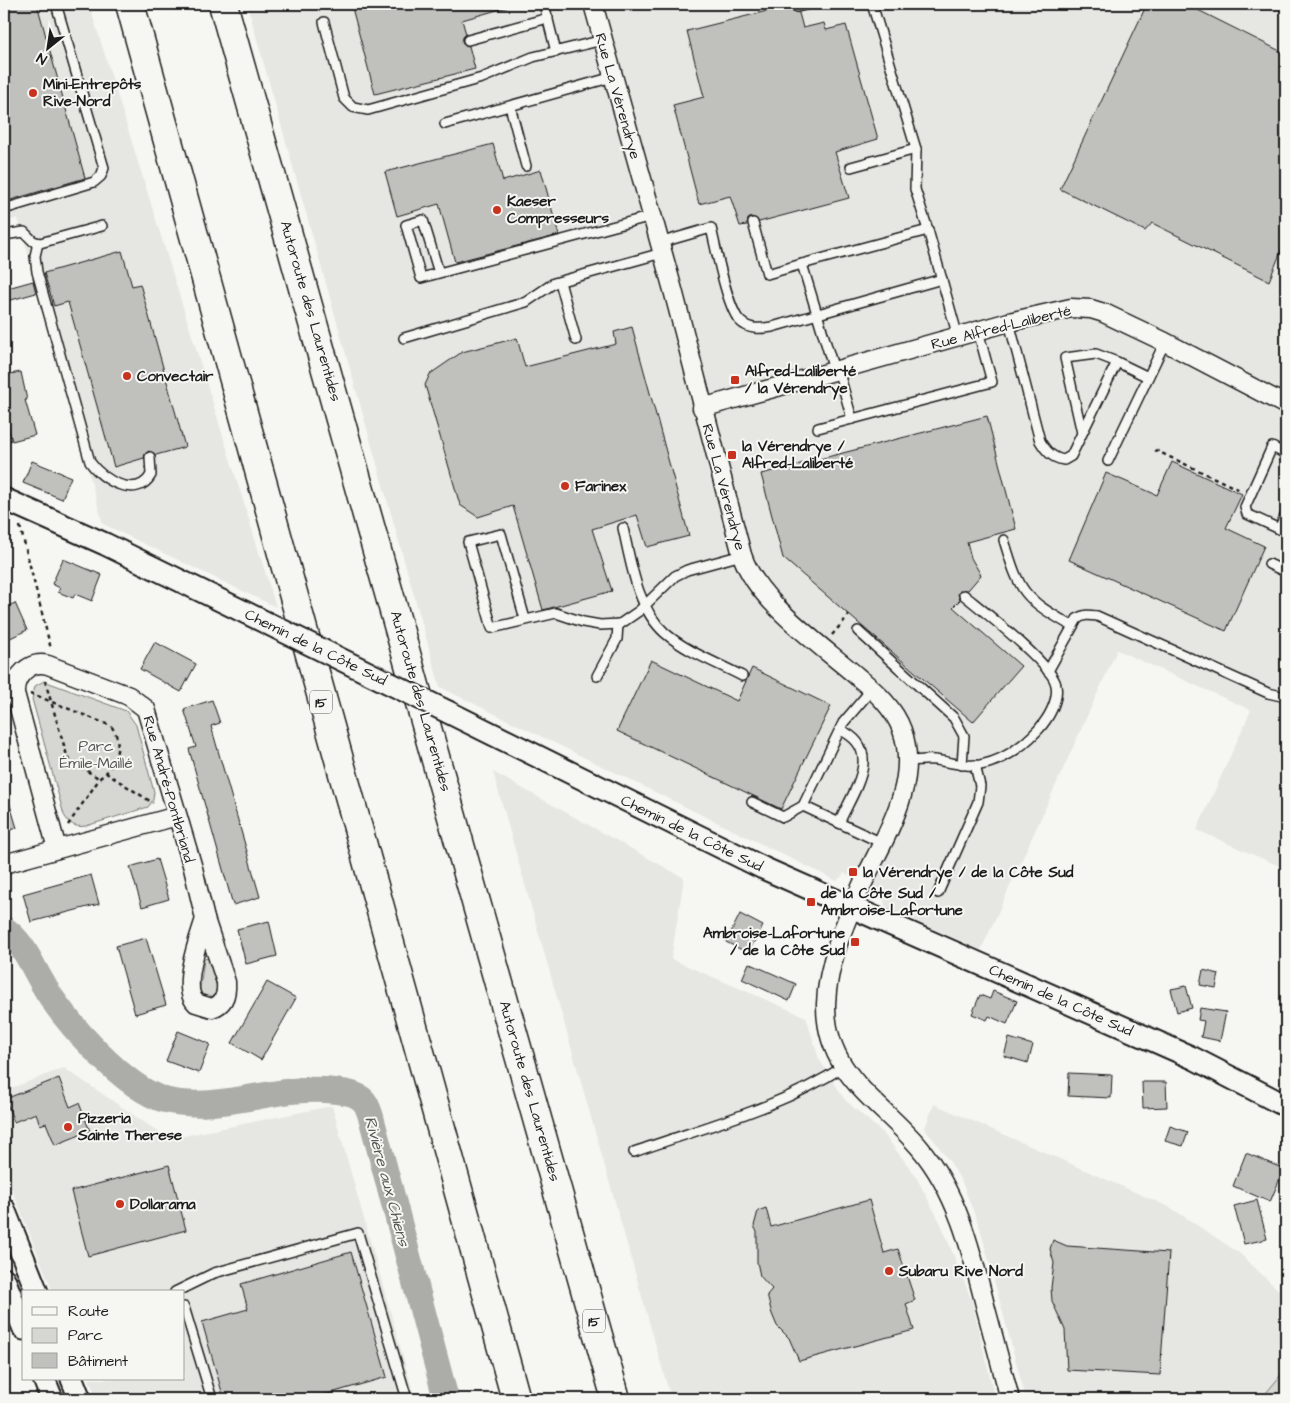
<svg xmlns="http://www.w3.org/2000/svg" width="1290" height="1403" font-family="'Architects Daughter',sans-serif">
	<rect width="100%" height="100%" fill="#f6f6f2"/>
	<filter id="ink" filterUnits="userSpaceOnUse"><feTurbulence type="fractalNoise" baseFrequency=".02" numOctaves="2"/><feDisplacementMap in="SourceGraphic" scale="10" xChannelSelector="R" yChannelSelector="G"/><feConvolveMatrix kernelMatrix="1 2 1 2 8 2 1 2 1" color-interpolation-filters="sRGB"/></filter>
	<g filter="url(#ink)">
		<g fill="#e6e6e2">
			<path d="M 4,4 L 89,4 L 276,607 L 103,524 L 18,218 L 4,222 Z"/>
			<path d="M 247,4 L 1286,4 L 1286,869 L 1197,830 L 1251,710 L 1117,650 L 981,950 L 886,908 L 882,894 L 844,873 L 837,881 L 440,687 Z"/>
			<path d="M 493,772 L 684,878 L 671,959 L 806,1017 L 819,1059 L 845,1100 L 883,1133 L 915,1175 L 941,1224 L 972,1301 L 995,1399 L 671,1399 Z"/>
			<path d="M 64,1068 L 169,1139 L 332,1106 L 415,1399 L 97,1399 L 89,1379 L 184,1379 L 184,1292 L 53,1292 L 4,1170 L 4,1091 Z"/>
			<path d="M 934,1104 L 1171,1208 L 1239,1253 L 1286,1297 L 1286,1399 L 1026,1399 L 980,1228 L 962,1182 L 950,1162 L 925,1128 Z"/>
		</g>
		<g fill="#d6d6d2" stroke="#797977">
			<path d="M 44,681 L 126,711 L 136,725 L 154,792 L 153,800 L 148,807 L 86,826 C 75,828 69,824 64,815 L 32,699 L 35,686 Z"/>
			<path d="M 209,958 L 217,988 L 215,995 L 208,998 L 202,995 L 200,989 L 204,959 Z"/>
			<path d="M 1286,1369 L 1286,1399 L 1261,1399 Z"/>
		</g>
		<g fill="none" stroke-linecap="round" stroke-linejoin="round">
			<path stroke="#acaca9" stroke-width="26" d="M 4,929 C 24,943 31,964 43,984 C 63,1020 125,1089 165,1100 C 221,1114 279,1083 335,1091 C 342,1092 351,1092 357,1096 C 366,1100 368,1108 371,1117 L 446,1399"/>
		</g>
		<g fill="#c0c0bd" stroke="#1c1c1c">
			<path d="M 17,4 L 37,4 L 85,178 L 4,202 L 4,7 Z"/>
			<path d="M 351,4 L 508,4 L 508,7 L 462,20 L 466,34 L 462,41 L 464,45 L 469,46 L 475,69 L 375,94 Z"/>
			<path d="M 1147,4 L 1186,4 L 1286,54 L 1286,239 L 1269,281 L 1152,223 L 1145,231 L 1060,189 Z"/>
			<path d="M 791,5 L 792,11 L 799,13 L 803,28 L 824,23 L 826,30 L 846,25 L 878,139 L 835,152 L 849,198 L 759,222 L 752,217 L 748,219 L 747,225 L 740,226 L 730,196 L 699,204 L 673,105 L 704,97 L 687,31 Z"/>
			<path d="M 493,144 L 503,181 L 541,170 L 559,235 L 455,262 L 439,204 L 397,216 L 385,172 Z"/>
			<path d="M 122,251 L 132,286 L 140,284 L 185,447 L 156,455 L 149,451 L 145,454 L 144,458 L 114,467 L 68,302 L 54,306 L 44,273 Z"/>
			<path d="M 33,281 L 36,293 L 4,302 L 4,289 Z"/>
			<path d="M 632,327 L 689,536 L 647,547 L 637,515 L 592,529 L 612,591 L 543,610 L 513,506 L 478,517 L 460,505 L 425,385 L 430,374 L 462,352 L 517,338 L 525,367 L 616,344 L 614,332 Z"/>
			<path d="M 21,372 L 27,400 L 25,400 L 35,435 L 12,441 L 4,412 L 4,375 Z"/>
			<path d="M 987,416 L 1016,529 L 967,542 L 971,558 L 981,575 L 968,590 L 960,591 L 958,594 L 960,600 L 953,607 L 1021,666 L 973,722 L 783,558 L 761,474 Z"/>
			<path d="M 32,461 L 71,477 L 62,499 L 23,483 Z"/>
			<path d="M 1172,462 L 1242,494 L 1226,528 L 1264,546 L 1226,631 L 1069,560 L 1106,473 L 1157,495 Z"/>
			<path d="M 63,559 L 102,575 L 92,601 L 75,594 L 73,598 L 58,592 L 60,588 L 52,584 Z"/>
			<path d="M 15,603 L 27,630 L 4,641 L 4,608 Z"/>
			<path d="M 155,642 L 196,664 L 181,692 L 140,669 Z"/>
			<path d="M 651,660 L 737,701 L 752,668 L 831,706 L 781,809 L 617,731 Z"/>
			<path d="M 212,700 L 220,723 L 211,726 L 260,897 L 233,905 L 189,749 L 196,747 L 184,709 Z"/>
			<path d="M 4,795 L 7,795 L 17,828 L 4,832 Z"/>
			<path d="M 157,859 L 169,899 L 142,907 L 130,867 Z"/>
			<path d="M 91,875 L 99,904 L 31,922 L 23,894 Z"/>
			<path d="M 740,914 L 763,926 L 748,953 L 726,942 Z"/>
			<path d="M 269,921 L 277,956 L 246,964 L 237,929 Z"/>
			<path d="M 146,938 L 166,1005 L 135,1014 L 116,946 Z"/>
			<path d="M 749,963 L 796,984 L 789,1001 L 742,979 Z"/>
			<path d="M 1203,970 L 1219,974 L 1216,988 L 1200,985 Z"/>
			<path d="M 267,982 L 296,998 L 261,1060 L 232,1043 Z"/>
			<path d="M 1186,986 L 1192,1008 L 1177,1012 L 1171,989 Z"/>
			<path d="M 993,991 L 1017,1001 L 1007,1024 L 989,1016 L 987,1020 L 972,1014 L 980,995 L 990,999 Z"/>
			<path d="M 1200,1008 L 1226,1012 L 1220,1041 L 1201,1037 L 1204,1021 L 1198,1020 Z"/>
			<path d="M 178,1031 L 210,1044 L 199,1073 L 166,1061 Z"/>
			<path d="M 1009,1038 L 1033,1045 L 1028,1063 L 1004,1056 Z"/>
			<path d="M 1069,1073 L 1112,1075 L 1111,1098 L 1068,1096 Z"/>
			<path d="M 59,1078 L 70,1107 L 79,1103 L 90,1131 L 55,1145 L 46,1123 L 40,1125 L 36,1113 L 14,1122 L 5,1099 Z"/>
			<path d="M 1142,1082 L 1166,1082 L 1167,1107 L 1143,1108 Z"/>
			<path d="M 1170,1126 L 1188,1132 L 1183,1146 L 1165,1141 Z"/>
			<path d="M 1246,1153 L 1284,1169 L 1270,1202 L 1233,1186 Z"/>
			<path d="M 169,1165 L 186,1230 L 88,1256 L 71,1191 Z"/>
			<path d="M 869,1200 L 884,1253 L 898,1249 L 915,1300 L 906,1304 L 914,1330 L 799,1361 L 789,1338 L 777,1326 L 772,1314 L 767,1295 L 772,1289 L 760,1276 L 757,1262 L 757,1232 L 754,1226 L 758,1211 L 766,1208 L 771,1227 Z"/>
			<path d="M 1257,1200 L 1267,1239 L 1244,1244 L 1234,1206 Z"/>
			<path d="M 1053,1240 L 1067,1246 L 1169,1253 L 1160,1375 L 1067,1370 L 1065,1330 L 1052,1301 L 1051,1288 L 1054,1263 L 1050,1249 Z"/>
			<path d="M 351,1252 L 387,1377 L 310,1399 L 224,1399 L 202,1322 L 248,1309 L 241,1284 Z"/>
		</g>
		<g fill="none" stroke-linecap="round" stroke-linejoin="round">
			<defs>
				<g id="service">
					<path d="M 544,4 L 556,52"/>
					<path d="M 872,4 L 916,149 L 915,189 L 928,230"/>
					<path d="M 797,7 L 809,4"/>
					<path d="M 324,22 L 344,98 L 353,107 L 368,110 L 482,78 L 533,57 L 603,40"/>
					<path d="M 468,40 L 548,18"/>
					<path d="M 510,106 L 526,166"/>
					<path d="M 445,124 L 613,77"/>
					<path d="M 851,167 L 916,149"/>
					<path d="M 4,209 L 94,182 L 101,176 L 104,168 L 56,4"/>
					<path d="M 753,223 L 767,274 L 802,264"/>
					<path d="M 4,235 L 24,232 L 33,241 L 40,243 L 102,226"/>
					<path d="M 38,243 L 35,256 L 37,272 L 90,462 C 102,480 137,500 151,475 L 150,457"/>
					<path d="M 659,243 L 711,228 C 716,248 727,308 740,321 C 749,330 760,329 772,327 L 942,279"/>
					<path d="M 439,273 L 423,220 L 406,225 L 421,278 L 439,273 L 652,216"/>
					<path d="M 560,282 L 576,340"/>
					<path d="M 1009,322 L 1040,441 C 1046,451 1052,458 1064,460 L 1071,456 L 1117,362 L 1148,377"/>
					<path d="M 404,338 L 526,302 L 554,283 L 662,253"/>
					<path d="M 838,369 L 852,419"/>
					<path d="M 834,370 L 802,264 L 928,230 L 958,337"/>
					<path d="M 818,428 L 992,382 L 978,331"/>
					<path d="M 1082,433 L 1065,358 L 1096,354 L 1117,362"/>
					<path d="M 1286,454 L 1272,447 L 1245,507 L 1247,514 L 1286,532"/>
					<path d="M 1108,461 L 1165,342"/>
					<path d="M 623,528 C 631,563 637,608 665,633 C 687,652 717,663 742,676"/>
					<path d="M 1279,529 L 1286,514"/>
					<path d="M 1004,540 C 1020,593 1023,598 1072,626"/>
					<path d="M 1269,564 L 1286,572"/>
					<path d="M 525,619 L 501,534 L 468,542 L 492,628 L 556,613 L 583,622 L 600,625 L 620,624 L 639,611 L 675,576 L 687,570 L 742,555"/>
					<path d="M 858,631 L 954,718 L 964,736 L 962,765"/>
					<path d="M 1048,671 L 1077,619 C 1084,614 1089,615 1097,616 L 1268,693 L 1286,697"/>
					<path d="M 597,676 L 617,639 L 618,624"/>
					<path d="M 872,689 L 843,723 L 803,806 L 882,843"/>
					<path d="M 908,761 C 917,761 926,759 935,760 C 950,762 964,767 980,765 C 1004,761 1022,747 1038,730 C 1048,719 1059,701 1056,685 C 1053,665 982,610 964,595"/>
					<path d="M 752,802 L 783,817 L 803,806"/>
					<path d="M 839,823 C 853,792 885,749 840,730"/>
					<path d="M 938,893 L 978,802 L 980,786 L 975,765"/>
					<path d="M 634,1152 C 704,1127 780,1108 843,1067"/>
					<path d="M 175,1292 L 214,1273 L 358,1233 L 407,1399"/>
					<path d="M 184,1307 L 212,1399"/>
				</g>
				<g id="minor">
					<path d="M 593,4 L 673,290 L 742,555 C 757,602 821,645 859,678 C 876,692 894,708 902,730 C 921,784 883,839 861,887 C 845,922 827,965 826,1004 C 825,1074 879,1100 919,1147 C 958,1193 972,1253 986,1309 C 994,1339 1002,1369 1010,1399"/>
					<path d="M 702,408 L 1009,322 L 1071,308 L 1091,309 L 1104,313 L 1165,342 L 1286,405"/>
					<path d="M 57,849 L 15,693 C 14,676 30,660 48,665 L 129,696 L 146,709 L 193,868 L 205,919"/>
					<path d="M 4,864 L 177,816"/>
					<path d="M 205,919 L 226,982 C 227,995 224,1004 212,1008 L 196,1003 C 180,988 199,938 205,919 Z"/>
				</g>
				<g id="tertiary">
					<path d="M 4,499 L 105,544 L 277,628"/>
					<path d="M 448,712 L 763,868 L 1193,1058 L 1286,1106"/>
					<path d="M 4,1209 L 37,1292"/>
					<path d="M 4,1279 L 24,1329"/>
					<path d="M 44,1379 L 52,1399"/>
					<path d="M 72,1379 L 80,1399"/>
				</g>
				<g id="motorway">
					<path d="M 130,4 L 516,1399"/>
					<path d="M 223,4 L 616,1399"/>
				</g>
			</defs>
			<use href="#service" stroke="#1c1c1c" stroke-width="12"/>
			<use href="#minor" stroke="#1c1c1c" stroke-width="21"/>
			<use href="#tertiary" stroke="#1c1c1c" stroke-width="25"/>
			<use href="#motorway" stroke="#1c1c1c" stroke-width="31"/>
			<g stroke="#1c1c1c" stroke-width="2.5" stroke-dasharray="4 4" stroke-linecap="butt">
				<path d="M 1155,450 L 1240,490"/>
				<path d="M 20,526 L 51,649"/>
				<path d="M 832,635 L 849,615"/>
				<path d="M 45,681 L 68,759 L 100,779"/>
				<path d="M 30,693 L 111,726 C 123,741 117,759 106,773"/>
				<path d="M 68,825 L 100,778 L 106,773 L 153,803"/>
			</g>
			<use href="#service" stroke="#f6f6f2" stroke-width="9"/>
			<use href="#minor" stroke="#f6f6f2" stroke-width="18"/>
			<use href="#tertiary" stroke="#f6f6f2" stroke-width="21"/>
			<use href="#motorway" stroke="#f6f6f2" stroke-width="28"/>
			<defs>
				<path id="tertiary-bridge" d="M 277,628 L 448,712"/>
			</defs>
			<use href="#tertiary-bridge" stroke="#1c1c1c" stroke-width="25" stroke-linecap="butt"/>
			<use href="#tertiary-bridge" stroke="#f6f6f2" stroke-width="21"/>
		</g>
	</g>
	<g fill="#c8321e" stroke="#f6f6f2" stroke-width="2">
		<circle cx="33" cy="93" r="5"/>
		<circle cx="497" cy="210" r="5"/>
		<circle cx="127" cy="376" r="5"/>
		<rect x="730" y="375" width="10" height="10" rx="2.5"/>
		<rect x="727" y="450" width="10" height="10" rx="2.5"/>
		<circle cx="565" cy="486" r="5"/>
		<rect x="848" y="867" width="10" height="10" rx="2.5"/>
		<rect x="806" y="897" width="10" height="10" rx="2.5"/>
		<rect x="850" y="937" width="10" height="10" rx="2.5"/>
		<circle cx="68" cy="1127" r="5"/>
		<circle cx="120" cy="1204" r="5"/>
		<circle cx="889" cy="1271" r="5"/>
	</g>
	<g text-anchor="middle" stroke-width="4" stroke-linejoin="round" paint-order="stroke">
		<g fill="#f6f6f2" stroke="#5d5d5c" stroke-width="1">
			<rect x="310" y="690.5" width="22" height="23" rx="4"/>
			<rect x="583" y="1309.5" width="22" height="23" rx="4"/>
		</g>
		<g font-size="14" font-weight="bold" fill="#1c1c1c">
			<text x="321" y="707">15</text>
			<text x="594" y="1326">15</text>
		</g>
		<g font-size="15" font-weight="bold" fill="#1c1c1c" stroke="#f6f6f2" text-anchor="start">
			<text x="43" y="89">Mini-Entrepôts<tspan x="43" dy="17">Rive-Nord</tspan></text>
			<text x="507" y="206">Kaeser<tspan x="507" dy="17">Compresseurs</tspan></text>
			<text x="745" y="376">Alfred-Laliberté<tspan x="745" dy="17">/ la Vérendrye</tspan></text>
			<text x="137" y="381">Convectair</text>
			<text x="742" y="451">la Vérendrye /<tspan x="742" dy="17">Alfred-Laliberté</tspan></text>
			<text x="575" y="491">Farinex</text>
			<text x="863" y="877">la Vérendrye / de la Côte Sud</text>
			<text x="821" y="898">de la Côte Sud /<tspan x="821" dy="17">Ambroise-Lafortune</tspan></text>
			<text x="845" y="938" text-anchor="end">Ambroise-Lafortune<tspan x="845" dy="17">/ de la Côte Sud</tspan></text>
			<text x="78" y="1123">Pizzeria<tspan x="78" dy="17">Sainte Therese</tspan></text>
			<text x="130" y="1209">Dollarama</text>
			<text x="899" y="1276">Subaru Rive Nord</text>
		</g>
		<g font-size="15" fill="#1c1c1c" stroke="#f6f6f2">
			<text transform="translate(618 96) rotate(74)" y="5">Rue La Vérendrye</text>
			<text transform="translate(311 311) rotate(74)" y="5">Autoroute des Laurentides</text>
			<text transform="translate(1001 327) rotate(-14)" y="5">Rue Alfred-Laliberté</text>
			<text transform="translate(724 487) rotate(75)" y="5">Rue La Vérendrye</text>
			<text transform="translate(316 647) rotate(26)" y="5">Chemin de la Côte Sud</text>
			<text transform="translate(421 701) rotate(74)" y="5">Autoroute des Laurentides</text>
			<text transform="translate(169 789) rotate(74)" y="5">Rue André-Pontbriand</text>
			<text transform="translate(692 833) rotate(26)" y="5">Chemin de la Côte Sud</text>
			<text transform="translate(1061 1000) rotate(24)" y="5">Chemin de la Côte Sud</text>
			<text transform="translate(530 1091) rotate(74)" y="5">Autoroute des Laurentides</text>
		</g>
		<g font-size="15" fill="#545453" stroke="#f6f6f2">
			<text x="96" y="751">Parc<tspan x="96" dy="17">Émile-Maillé</tspan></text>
		</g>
		<g font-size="16" font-style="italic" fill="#565654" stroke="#f6f6f2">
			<text transform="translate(388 1181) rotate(75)" y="6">Rivière aux Chiens</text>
		</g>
	</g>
	<rect width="1290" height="1403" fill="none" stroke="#f6f6f2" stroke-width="20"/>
	<rect x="10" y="10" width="1270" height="1383" fill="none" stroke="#1c1c1c" stroke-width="2" filter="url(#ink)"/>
	<rect x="22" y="1290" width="162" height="90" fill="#f6f6f2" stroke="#9f9f9c"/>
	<rect x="32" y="1307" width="25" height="8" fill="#f6f6f2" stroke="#9f9f9c"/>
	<text x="68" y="1316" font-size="15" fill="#1c1c1c">Route</text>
	<rect x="32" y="1328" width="25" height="15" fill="#d6d6d2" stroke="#9f9f9c"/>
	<text x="68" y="1340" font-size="15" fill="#1c1c1c">Parc</text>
	<rect x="32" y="1353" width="25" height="15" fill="#c0c0bd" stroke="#9f9f9c"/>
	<text x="68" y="1366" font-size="15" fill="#1c1c1c">Bâtiment</text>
	<g transform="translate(48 48) rotate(210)" stroke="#f6f6f2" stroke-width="4" paint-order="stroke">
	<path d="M0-4L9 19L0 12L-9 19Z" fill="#1c1c1c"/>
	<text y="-8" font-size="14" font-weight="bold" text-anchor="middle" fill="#1c1c1c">N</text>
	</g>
</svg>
